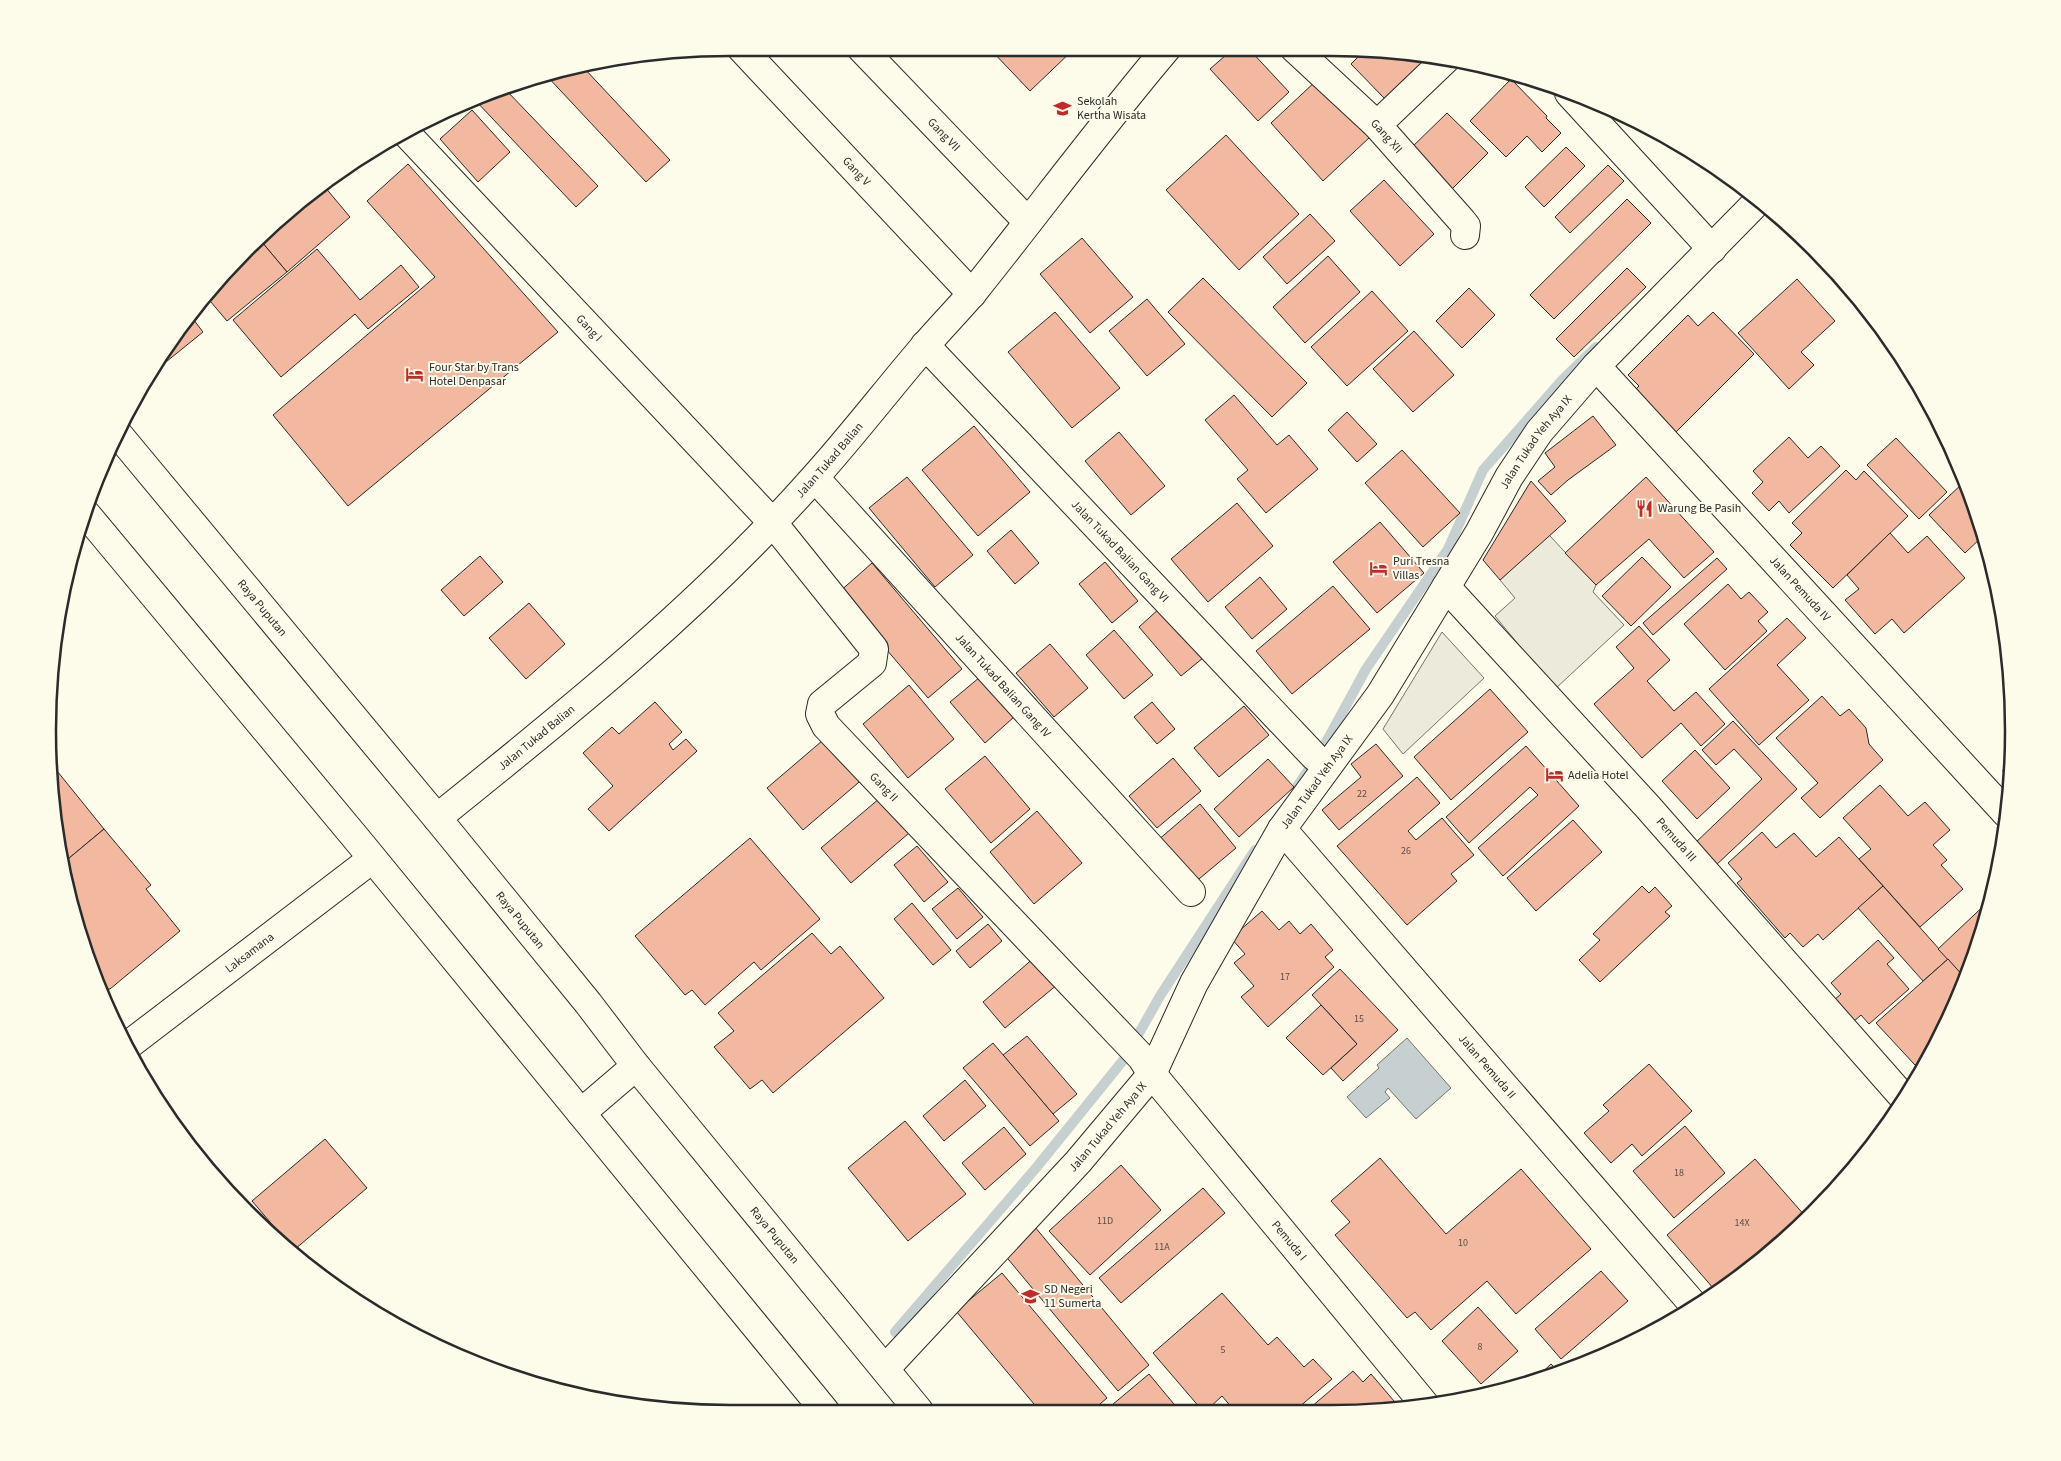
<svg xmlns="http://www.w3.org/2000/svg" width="2061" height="1461" font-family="'Source Sans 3',sans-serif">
	<rect width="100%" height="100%" fill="#fdfbea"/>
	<g fill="#eceadb" stroke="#74746e">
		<path d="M 1549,535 L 1596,585 L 1593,592 L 1624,625 L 1555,689 L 1495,616 L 1515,598 L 1500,580 Z"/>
		<path d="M 1442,632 L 1484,678 L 1403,754 L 1383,729 Z"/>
	</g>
	<path fill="#c7d0d0" stroke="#74746e" d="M 1407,1038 L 1451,1088 L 1416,1119 L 1388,1088 L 1385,1092 L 1390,1098 L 1366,1118 L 1347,1097 L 1379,1068 L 1377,1065 Z"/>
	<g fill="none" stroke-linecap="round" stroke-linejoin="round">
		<g stroke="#c7d0d0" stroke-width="10">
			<path d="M 1324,746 L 1366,669 L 1448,549 L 1483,470 L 1563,379 L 1596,347"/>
			<path d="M 1298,785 L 1313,763"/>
			<path d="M 895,1332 L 1036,1168 L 1125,1058 L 1160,996 L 1255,850"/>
		</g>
	</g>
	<g fill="#f2b8a0" stroke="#2b2b2b">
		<path d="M 989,48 L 1075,48 L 1030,91 Z"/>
		<path d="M 1234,48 L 1248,48 L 1289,92 L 1258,121 L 1210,69 Z"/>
		<path d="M 1364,51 L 1416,56 L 1422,62 L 1385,99 L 1351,64 Z"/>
		<path d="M 583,67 L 670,160 L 646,182 L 545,74 Z"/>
		<path d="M 1511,79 L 1547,116 L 1546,118 L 1561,133 L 1542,152 L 1527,136 L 1506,157 L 1470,121 Z"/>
		<path d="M 1317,80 L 1370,137 L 1323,181 L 1271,123 Z"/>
		<path d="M 505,89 L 598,186 L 576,207 L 475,100 Z"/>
		<path d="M 472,110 L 510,152 L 478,182 L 440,139 Z"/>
		<path d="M 1447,113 L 1488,153 L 1449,192 L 1408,151 Z"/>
		<path d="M 1226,135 L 1299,214 L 1239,270 L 1166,190 Z"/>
		<path d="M 1566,147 L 1585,166 L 1544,207 L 1525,187 Z"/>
		<path d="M 408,164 L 558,332 L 348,506 L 273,415 L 435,277 L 367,201 Z"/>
		<path d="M 1608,165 L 1624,181 L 1570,233 L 1555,217 Z"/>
		<path d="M 1384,180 L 1434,234 L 1400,266 L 1350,211 Z"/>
		<path d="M 324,186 L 350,217 L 287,272 L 261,241 Z"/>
		<path d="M 1627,199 L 1651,223 L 1554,319 L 1530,295 Z"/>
		<path d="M 1310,214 L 1335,241 L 1287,284 L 1263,257 Z"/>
		<path d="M 1082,238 L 1133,297 L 1090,333 L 1040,274 Z"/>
		<path d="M 261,241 L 287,272 L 227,321 L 205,295 L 217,280 Z"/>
		<path d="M 317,249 L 360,300 L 401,265 L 419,287 L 368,329 L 355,314 L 281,377 L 233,320 Z"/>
		<path d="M 1328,256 L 1360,292 L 1305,343 L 1273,307 Z"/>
		<path d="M 1627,268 L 1646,287 L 1574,357 L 1556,339 Z"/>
		<path d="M 1203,278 L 1307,383 L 1272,417 L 1168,312 Z"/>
		<path d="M 1797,279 L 1835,321 L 1801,352 L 1814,365 L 1789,389 L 1738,333 Z"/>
		<path d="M 1469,288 L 1495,315 L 1462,348 L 1436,321 Z"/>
		<path d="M 1372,291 L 1408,331 L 1347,386 L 1311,347 Z"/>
		<path d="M 1147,299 L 1185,344 L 1147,376 L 1109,331 Z"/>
		<path d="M 1055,312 L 1120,388 L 1072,428 L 1008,352 Z"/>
		<path d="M 1713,312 L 1754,354 L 1671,437 L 1630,395 L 1639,386 L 1628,375 L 1688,315 L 1698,326 Z"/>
		<path d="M 190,315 L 203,332 L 161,366 L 157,361 L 162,351 Z"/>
		<path d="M 1414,331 L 1454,375 L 1413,412 L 1373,369 Z"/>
		<path d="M 1234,395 L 1277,445 L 1289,435 L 1318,469 L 1266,513 L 1237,479 L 1248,470 L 1205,420 Z"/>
		<path d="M 1347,412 L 1377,444 L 1357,462 L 1328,430 Z"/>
		<path d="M 1593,416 L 1616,445 L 1568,480 L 1551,495 L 1538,481 L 1555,467 L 1545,453 Z"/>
		<path d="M 974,426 L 1030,492 L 978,536 L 922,470 Z"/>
		<path d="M 1119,432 L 1165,486 L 1131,515 L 1085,461 Z"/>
		<path d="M 1789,437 L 1808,458 L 1821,446 L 1840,466 L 1789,513 L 1779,501 L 1769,511 L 1752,493 L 1763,482 L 1753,471 Z"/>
		<path d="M 1896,438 L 1947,492 L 1919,519 L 1867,465 Z"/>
		<path d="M 1402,450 L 1460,513 L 1423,547 L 1365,483 Z"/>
		<path d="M 1846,470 L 1856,480 L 1864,471 L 1908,516 L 1833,588 L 1790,545 L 1802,533 L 1792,523 Z"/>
		<path d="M 907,477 L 973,555 L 935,587 L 869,508 Z"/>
		<path d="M 1646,477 L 1714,552 L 1684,578 L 1649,539 L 1596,585 L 1565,553 Z"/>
		<path d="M 1531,481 L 1566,521 L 1500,580 L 1483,560 Z"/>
		<path d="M 1964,482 L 1977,511 L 1983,536 L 1965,553 L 1929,515 Z"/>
		<path d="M 1237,503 L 1273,546 L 1208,602 L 1171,559 Z"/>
		<path d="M 1380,522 L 1424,573 L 1377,613 L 1333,562 Z"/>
		<path d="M 1011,530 L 1039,563 L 1015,584 L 987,551 Z"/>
		<path d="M 1890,533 L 1908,553 L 1927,536 L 1965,578 L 1904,633 L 1892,619 L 1875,634 L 1845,600 L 1859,589 L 1847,575 Z"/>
		<path d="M 480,556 L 503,582 L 464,616 L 441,590 Z"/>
		<path d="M 1642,557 L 1671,587 L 1631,626 L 1602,596 Z"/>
		<path d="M 1717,558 L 1727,569 L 1653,635 L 1643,623 Z"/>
		<path d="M 1105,562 L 1138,601 L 1112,623 L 1079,584 Z"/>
		<path d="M 872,563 L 962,669 L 928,698 L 838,593 Z"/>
		<path d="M 1260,577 L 1287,609 L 1252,639 L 1225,607 Z"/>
		<path d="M 1728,584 L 1741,599 L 1749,592 L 1768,612 L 1758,621 L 1767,631 L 1725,670 L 1684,624 Z"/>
		<path d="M 1333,586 L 1370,629 L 1292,694 L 1256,651 Z"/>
		<path d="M 529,603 L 565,644 L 526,679 L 489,638 Z"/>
		<path d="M 1160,608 L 1203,658 L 1181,676 L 1139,627 Z"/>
		<path d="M 1787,618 L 1806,638 L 1777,665 L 1809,700 L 1759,745 L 1709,689 Z"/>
		<path d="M 1639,626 L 1670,660 L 1647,681 L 1674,711 L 1696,692 L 1725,724 L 1701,746 L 1681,723 L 1642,758 L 1594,704 L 1634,668 L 1616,647 Z"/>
		<path d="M 1114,630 L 1153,675 L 1124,699 L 1086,655 Z"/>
		<path d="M 1050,644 L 1088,688 L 1054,717 L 1016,673 Z"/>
		<path d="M 980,677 L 1014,717 L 985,743 L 950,702 Z"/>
		<path d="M 909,685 L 954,739 L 908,778 L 863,724 Z"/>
		<path d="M 1490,689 L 1528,732 L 1451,800 L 1414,757 Z"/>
		<path d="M 1822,696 L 1840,716 L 1849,709 L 1866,728 L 1869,744 L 1883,760 L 1820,818 L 1801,798 L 1818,783 L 1776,738 Z"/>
		<path d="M 655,702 L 682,732 L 669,744 L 673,750 L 686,739 L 697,751 L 609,831 L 588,809 L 613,786 L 583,753 L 612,727 L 619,734 Z"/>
		<path d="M 1152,702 L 1175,729 L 1157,744 L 1134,717 Z"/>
		<path d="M 1244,706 L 1269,735 L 1219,777 L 1194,748 Z"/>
		<path d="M 1733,721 L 1797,789 L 1714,867 L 1693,845 L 1762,779 L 1734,749 L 1716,765 L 1702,750 Z"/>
		<path d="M 829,735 L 865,777 L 803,830 L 767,788 Z"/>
		<path d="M 1376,744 L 1403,776 L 1339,830 L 1322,810 L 1361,777 L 1351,764 Z"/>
		<path d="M 1526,746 L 1579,806 L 1503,876 L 1478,848 L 1538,795 L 1530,787 L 1469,843 L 1446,817 Z"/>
		<path d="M 1695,750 L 1730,788 L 1697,819 L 1662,781 Z"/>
		<path d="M 985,756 L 1030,809 L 991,843 L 945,789 Z"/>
		<path d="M 1173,758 L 1201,791 L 1157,828 L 1129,796 Z"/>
		<path d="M 2011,758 L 2012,775 L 2010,786 L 2005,782 L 2003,770 Z"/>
		<path d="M 1268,759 L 1294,787 L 1239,837 L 1214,809 Z"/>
		<path d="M 53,766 L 104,829 L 62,864 L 53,820 Z"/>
		<path d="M 1417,777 L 1440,803 L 1408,831 L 1416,840 L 1442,818 L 1474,855 L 1451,874 L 1457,881 L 1407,925 L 1337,846 Z"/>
		<path d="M 1880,785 L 1908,816 L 1925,802 L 1950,830 L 1933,845 L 1947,860 L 1941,865 L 1963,889 L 1920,927 L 1859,859 L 1871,849 L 1843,818 Z"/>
		<path d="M 880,798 L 909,833 L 851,883 L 821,848 Z"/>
		<path d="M 1200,804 L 1236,848 L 1193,884 L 1157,841 Z"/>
		<path d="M 1037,811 L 1082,863 L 1034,904 L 990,852 Z"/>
		<path d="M 1573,820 L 1602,852 L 1536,911 L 1507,878 Z"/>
		<path d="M 104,829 L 151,885 L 146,889 L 180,931 L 110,989 L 102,989 L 71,908 L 62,864 Z"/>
		<path d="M 1762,832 L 1776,848 L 1794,833 L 1816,857 L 1839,837 L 1883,886 L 1823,940 L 1818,934 L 1803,947 L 1790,933 L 1785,938 L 1737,883 L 1742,879 L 1728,863 Z"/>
		<path d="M 750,838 L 820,919 L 761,970 L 754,962 L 705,1005 L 692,990 L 685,995 L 635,936 Z"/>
		<path d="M 917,846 L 948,882 L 924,902 L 894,865 Z"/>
		<path d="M 1642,886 L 1649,893 L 1655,887 L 1672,906 L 1665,912 L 1670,916 L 1600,982 L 1579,960 L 1600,940 L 1593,934 Z"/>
		<path d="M 1883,886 L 1948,959 L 1923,981 L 1858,908 Z"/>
		<path d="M 958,888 L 983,917 L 957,939 L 932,909 Z"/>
		<path d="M 1992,898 L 1990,907 L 1964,977 L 1938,949 Z"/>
		<path d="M 912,903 L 951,950 L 933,965 L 894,919 Z"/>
		<path d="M 1262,911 L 1279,930 L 1289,921 L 1300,934 L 1311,924 L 1333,950 L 1325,957 L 1334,967 L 1268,1027 L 1241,997 L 1254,986 L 1234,963 L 1245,954 L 1231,938 Z"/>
		<path d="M 988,924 L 1002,941 L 970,968 L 956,951 Z"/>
		<path d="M 812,933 L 831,954 L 840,946 L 884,998 L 773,1093 L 762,1080 L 750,1089 L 714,1047 L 734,1031 L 718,1013 Z"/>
		<path d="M 1878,940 L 1894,958 L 1887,964 L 1909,989 L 1869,1024 L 1861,1015 L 1853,1022 L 1834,1000 L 1841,994 L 1831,983 Z"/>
		<path d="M 1035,957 L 1058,984 L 1005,1028 L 983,1002 Z"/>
		<path d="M 1948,959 L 1964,977 L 1943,1032 L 1934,1048 L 1915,1065 L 1876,1023 Z"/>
		<path d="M 1340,969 L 1398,1030 L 1343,1081 L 1331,1068 L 1357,1044 L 1312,995 Z"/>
		<path d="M 1321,1005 L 1357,1044 L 1323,1075 L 1286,1038 Z"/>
		<path d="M 1027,1036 L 1077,1094 L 1053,1114 L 1003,1055 Z"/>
		<path d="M 993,1043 L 1059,1121 L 1030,1146 L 963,1068 Z"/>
		<path d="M 1649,1064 L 1692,1111 L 1642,1156 L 1632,1144 L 1611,1163 L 1584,1133 L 1609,1111 L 1603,1105 Z"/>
		<path d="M 965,1080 L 986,1106 L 944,1141 L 923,1116 Z"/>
		<path d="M 905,1121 L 966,1194 L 908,1241 L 848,1168 Z"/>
		<path d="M 1685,1126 L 1725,1173 L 1674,1218 L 1633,1171 Z"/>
		<path d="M 1004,1127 L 1026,1154 L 985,1190 L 962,1163 Z"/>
		<path d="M 325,1139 L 367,1188 L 294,1250 L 252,1201 Z"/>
		<path d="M 1380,1158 L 1446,1234 L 1521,1169 L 1591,1249 L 1516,1314 L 1487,1281 L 1431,1330 L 1415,1312 L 1407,1318 L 1335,1235 L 1350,1222 L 1331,1201 Z"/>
		<path d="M 1755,1159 L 1806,1217 L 1778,1244 L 1779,1245 L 1714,1289 L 1667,1235 Z"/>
		<path d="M 1121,1165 L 1161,1210 L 1090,1275 L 1049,1231 Z"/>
		<path d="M 1203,1188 L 1225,1213 L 1121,1303 L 1099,1278 Z"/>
		<path d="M 1035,1227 L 1149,1365 L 1118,1391 L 1003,1253 Z"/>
		<path d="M 1601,1271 L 1628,1301 L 1561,1359 L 1535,1329 Z"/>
		<path d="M 1002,1273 L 1107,1398 L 1093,1410 L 1039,1410 L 956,1311 Z"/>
		<path d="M 1222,1293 L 1268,1345 L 1277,1337 L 1304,1367 L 1313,1359 L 1332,1379 L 1298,1408 L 1233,1409 L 1222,1396 L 1208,1409 L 1201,1409 L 1153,1353 Z"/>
		<path d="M 1478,1307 L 1518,1351 L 1481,1384 L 1442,1341 Z"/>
		<path d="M 1551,1364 L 1558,1371 L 1534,1380 Z"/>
		<path d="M 1353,1371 L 1363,1382 L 1371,1374 L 1400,1408 L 1310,1408 Z"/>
		<path d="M 1149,1374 L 1178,1409 L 1106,1410 Z"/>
	</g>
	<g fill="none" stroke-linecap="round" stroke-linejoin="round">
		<defs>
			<g id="minor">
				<path id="s1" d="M 741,48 L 972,294"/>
				<path id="s2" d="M 861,48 L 1028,222"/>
				<path id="s3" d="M 1294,48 L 1377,125 L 1462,221 L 1466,226 L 1465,235"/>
				<path d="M 1569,93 L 1712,249"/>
				<path d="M 1377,125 L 1446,59"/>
				<path id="s4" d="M 405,132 L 773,523 L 874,649 L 872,663 L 822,704 L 820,714 L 826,726 L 1142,1058 L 1152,1074 L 1426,1406"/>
				<path id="s5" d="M 925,345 L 1315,757"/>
				<path id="s6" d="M 1596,366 L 2006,813"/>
				<path id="s7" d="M 815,478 L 1191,892"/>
				<path id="s8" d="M 1446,587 L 1647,806 L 1903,1097"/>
				<path id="s9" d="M 1282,829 L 1692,1303"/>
				<path id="s10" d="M 127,1046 L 372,859"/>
				<path id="s11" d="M 885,1369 L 1078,1162 L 1152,1074 L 1194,983 L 1282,829 L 1380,695 L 1479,533 L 1509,477 L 1539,432 L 1596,366 L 1759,200"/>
			</g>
			<g id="tertiary">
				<path id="s12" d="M 437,818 C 569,712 702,605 814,478 C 852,436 887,390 924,347 C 940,328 958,310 974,291 C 1039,210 1100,127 1167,48"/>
			</g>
			<g id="secondary">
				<path id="s13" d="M 118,434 L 437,818 L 588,1003 L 636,1066 L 919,1411"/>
				<path d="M 87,515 L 360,843 L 825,1411"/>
				<path d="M 581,1113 L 636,1066"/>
			</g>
		</defs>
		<use href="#minor" stroke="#2b2b2b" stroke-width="30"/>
		<use href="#tertiary" stroke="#2b2b2b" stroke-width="30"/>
		<use href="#secondary" stroke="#2b2b2b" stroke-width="30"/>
		<use href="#minor" stroke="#fdfbea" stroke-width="28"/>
		<use href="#tertiary" stroke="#fdfbea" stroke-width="28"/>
		<use href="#secondary" stroke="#fdfbea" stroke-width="28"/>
	</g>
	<defs>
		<symbol id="school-bare" viewBox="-9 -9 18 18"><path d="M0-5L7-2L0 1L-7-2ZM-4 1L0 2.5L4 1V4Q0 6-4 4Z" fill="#c62828" stroke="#fdfbea" stroke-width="2.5" paint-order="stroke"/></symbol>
		<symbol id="hotel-bare" viewBox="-9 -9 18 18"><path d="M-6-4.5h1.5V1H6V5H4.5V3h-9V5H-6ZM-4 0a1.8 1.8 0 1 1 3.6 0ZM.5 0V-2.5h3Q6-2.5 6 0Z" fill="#c62828" stroke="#fdfbea" stroke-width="2.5" paint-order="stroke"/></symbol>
		<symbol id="restaurant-bare" viewBox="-9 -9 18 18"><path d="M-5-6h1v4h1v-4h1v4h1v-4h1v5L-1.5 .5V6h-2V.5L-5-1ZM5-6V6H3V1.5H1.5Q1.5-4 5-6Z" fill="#c62828" stroke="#fdfbea" stroke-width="2.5" paint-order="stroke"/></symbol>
	</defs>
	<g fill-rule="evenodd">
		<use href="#school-bare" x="1050" y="96" width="25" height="25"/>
		<use href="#hotel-bare" x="402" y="362" width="25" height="25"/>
		<use href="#restaurant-bare" x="1632" y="496" width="25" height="25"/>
		<use href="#hotel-bare" x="1366" y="556" width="25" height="25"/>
		<use href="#hotel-bare" x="1542" y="762" width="25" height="25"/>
		<use href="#school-bare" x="1018" y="1284" width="25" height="25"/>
	</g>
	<g text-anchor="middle" stroke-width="4" stroke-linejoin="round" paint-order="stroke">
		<g font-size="10" fill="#5d4e48">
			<text x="1362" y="797">22</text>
			<text x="1406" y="854">26</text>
			<text x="1285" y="980">17</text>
			<text x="1359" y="1022">15</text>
			<text x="1679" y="1176">18</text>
			<text x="1105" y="1224">11D</text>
			<text x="1742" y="1226">14X</text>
			<text x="1463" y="1246">10</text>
			<text x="1162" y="1250">11A</text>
			<text x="1480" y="1350">8</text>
			<text x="1223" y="1353">5</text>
		</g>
		<g font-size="12" fill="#2b2b2b" stroke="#fdfbea" text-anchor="start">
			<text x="1077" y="105">Sekolah<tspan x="1077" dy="14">Kertha Wisata</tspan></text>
			<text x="429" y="371">Four Star by Trans<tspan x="429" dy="14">Hotel Denpasar</tspan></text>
			<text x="1658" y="512">Warung Be Pasih</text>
			<text x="1393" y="565">Puri Tresna<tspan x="1393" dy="14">Villas</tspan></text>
			<text x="1568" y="779">Adelia Hotel</text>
			<text x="1044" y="1293">SD Negeri<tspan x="1044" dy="14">11 Sumerta</tspan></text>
		</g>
		<g font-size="12" fill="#2b2b2b" stroke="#fdfbea">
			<text dy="4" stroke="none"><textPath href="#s2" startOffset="120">Gang VII</textPath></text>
			<text dy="4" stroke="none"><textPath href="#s3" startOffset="128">Gang XII</textPath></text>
			<text dy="4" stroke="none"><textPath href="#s1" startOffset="169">Gang V</textPath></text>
			<text dy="4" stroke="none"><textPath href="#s4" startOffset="269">Gang I</textPath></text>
			<text dy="4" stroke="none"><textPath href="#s11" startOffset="1139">Jalan Tukad Yeh Aya IX</textPath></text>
			<text dy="4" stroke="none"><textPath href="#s12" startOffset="532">Jalan Tukad Balian</textPath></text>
			<text dy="4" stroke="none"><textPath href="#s5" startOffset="284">Jalan Tukad Balian Gang VI</textPath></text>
			<text dy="4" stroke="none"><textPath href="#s6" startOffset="302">Jalan Pemuda IV</textPath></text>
			<text dy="4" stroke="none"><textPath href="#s13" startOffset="226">Raya Puputan</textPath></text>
			<text dy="4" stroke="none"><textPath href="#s7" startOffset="280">Jalan Tukad Balian Gang IV</textPath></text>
			<text dy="4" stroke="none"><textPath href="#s12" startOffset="128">Jalan Tukad Balian</textPath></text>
			<text dy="4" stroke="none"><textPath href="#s11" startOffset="734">Jalan Tukad Yeh Aya IX</textPath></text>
			<text dy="4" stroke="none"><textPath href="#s4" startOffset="885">Gang II</textPath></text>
			<text dy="4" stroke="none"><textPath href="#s8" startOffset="342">Pemuda III</textPath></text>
			<text dy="4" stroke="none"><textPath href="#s13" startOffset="631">Raya Puputan</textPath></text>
			<text dy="4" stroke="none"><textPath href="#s10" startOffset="154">Laksamana</textPath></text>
			<text dy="4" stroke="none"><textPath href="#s9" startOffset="314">Jalan Pemuda II</textPath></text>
			<text dy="4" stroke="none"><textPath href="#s11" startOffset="329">Jalan Tukad Yeh Aya IX</textPath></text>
			<text dy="4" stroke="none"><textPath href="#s13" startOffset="1036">Raya Puputan</textPath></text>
			<text dy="4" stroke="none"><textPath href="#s4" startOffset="1494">Pemuda I</textPath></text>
		</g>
	</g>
	<path d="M0 0H2061V1461H0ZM730 56H1331A674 674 0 0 1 2005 730V731A674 674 0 0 1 1331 1405H730A674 674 0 0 1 56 731V730A674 674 0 0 1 730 56Z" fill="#fdfbea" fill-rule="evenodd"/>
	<path fill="none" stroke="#2b2b2b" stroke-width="2.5" d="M730 56H1331A674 674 0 0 1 2005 730V731A674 674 0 0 1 1331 1405H730A674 674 0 0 1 56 731V730A674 674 0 0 1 730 56Z"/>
</svg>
